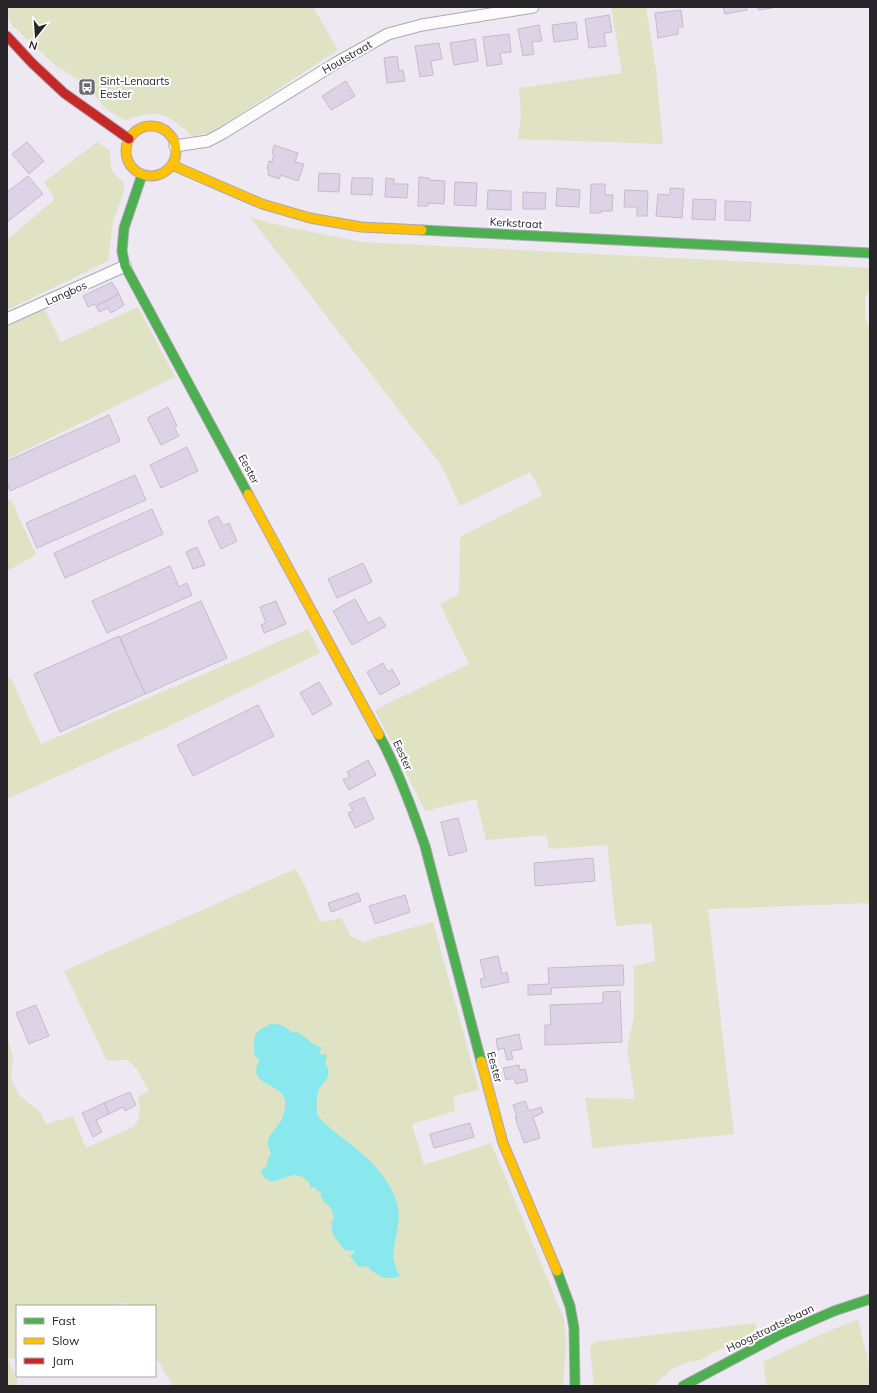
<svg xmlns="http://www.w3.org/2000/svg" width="877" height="1393" font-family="Mulish,sans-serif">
	<rect width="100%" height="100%" fill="#ede8f2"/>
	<g fill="#dfe2c3">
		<path d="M 7,7 L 313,7 L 338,50 L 225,124 L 209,133 L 192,136 C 167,113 158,108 125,120 L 107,110 L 84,83 L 57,67 L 13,26 L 7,17 Z"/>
		<path d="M 611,7 L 646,7 L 656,70 L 663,144 L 518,139 L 521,114 L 519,88 L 622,73 Z"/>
		<path d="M 97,142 L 110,151 C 110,170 111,171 124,183 L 124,192 L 113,221 L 108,261 L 7,310 L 7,240 L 55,199 L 44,182 Z"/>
		<path d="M 250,217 L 282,226 L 361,242 L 870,268 L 870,290 L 865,297 L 865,317 L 870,331 L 870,903 L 708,909 L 734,1134 L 593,1148 L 585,1098 L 635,1099 L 627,1048 L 634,1017 L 634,966 L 655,961 L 652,923 L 616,926 L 607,845 L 549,849 L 546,835 L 486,840 L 476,799 L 425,811 L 375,710 L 469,664 L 440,604 L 459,594 L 460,537 L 543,495 L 530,472 L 460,506 L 442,466 Z"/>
		<path d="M 138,307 L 175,377 L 7,459 L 7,325 L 44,308 L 61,342 Z"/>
		<path d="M 7,497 L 8,500 L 11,499 L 36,555 L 7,571 Z"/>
		<path d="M 308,629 L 320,653 L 165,728 L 7,799 L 7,678 L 10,677 L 41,744 Z"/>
		<path d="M 295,869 L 305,886 L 320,922 L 341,918 L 351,936 L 364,943 L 374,938 L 433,922 L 479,1090 L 453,1096 L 455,1111 L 412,1124 L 424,1165 L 491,1143 L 564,1319 L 566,1345 L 563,1386 L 169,1386 L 172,1384 L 155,1356 L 155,1306 L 126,1306 L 124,1303 L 113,1306 L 17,1306 L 17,1359 L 8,1358 L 19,1386 L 7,1386 L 7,1035 L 13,1058 L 11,1080 L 20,1096 L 40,1112 L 46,1124 L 73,1116 L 86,1148 C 92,1145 131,1129 134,1126 C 142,1117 140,1108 138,1097 L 149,1091 L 137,1069 L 127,1060 L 107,1061 L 64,971 Z"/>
		<path d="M 858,1320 L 870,1369 L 870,1386 L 767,1386 L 763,1362 C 794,1347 825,1331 858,1320 Z"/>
		<path d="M 756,1323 L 755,1331 L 700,1360 L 685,1363 L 672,1369 L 655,1384 L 652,1386 L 594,1386 L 590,1348 L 594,1342 Z"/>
	</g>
	<path fill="#88e8ee" d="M 271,1024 C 285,1024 283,1027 294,1033 L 296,1032 C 306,1035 310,1045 321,1047 L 320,1054 L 327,1055 L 325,1064 C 335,1075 322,1082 318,1092 C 316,1099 317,1108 317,1115 C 328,1128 342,1137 354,1147 C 373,1162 393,1183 398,1208 C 401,1224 394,1240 393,1256 C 393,1262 397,1270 400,1276 C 385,1281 377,1276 367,1266 L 359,1267 L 350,1256 L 352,1254 L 355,1254 L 354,1251 L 344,1250 L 333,1235 L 331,1223 L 334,1218 C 333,1214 332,1211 331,1208 C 326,1202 320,1201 321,1192 L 317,1191 L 315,1187 L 311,1188 C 310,1184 308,1181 304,1178 C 291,1170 284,1181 273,1181 C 267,1181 262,1176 261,1171 L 267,1166 L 268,1158 L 270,1156 L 271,1153 C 262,1138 274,1132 281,1121 C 284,1116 286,1105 285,1100 C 281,1082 246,1086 259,1061 L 258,1058 L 256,1058 C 254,1054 254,1049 254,1045 C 254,1030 259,1030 271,1024 Z"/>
	<g fill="#ddd3e7" stroke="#c1bdc5">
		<path d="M 723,7 L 746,7 L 747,10 L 725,14 Z"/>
		<path d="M 758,7 L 772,7 L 773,8 L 758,10 Z"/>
		<path d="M 681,10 L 683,27 L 678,27 L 678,34 L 658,38 L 655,13 Z"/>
		<path d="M 609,15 L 612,32 L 604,33 L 606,46 L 589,48 L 585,19 Z"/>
		<path d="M 576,22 L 578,39 L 554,42 L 552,25 Z"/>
		<path d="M 539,25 L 542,41 L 532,42 L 534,54 L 523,56 L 518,29 Z"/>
		<path d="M 509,34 L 511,52 L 500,53 L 502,64 L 487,66 L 483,37 Z"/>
		<path d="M 475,39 L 478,61 L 454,65 L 450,43 Z"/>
		<path d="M 439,43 L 442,59 L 431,61 L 433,75 L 420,77 L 415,46 Z"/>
		<path d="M 397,56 L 399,71 L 403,70 L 405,81 L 387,83 L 384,58 Z"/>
		<path d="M 346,81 L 355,96 L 331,110 L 322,96 Z"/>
		<path d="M 27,142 L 44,161 L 29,174 L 12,154 Z"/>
		<path d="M 274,145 L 298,153 L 295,162 L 304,164 L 298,181 L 281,175 L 279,179 L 268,175 L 269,170 L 267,169 L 269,161 L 272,162 L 274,154 L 272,154 Z"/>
		<path d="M 319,173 L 340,174 L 339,192 L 318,191 Z"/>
		<path d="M 28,176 L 43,194 L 7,222 L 7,192 Z"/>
		<path d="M 419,177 L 429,178 L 429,180 L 445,181 L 444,204 L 428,203 L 428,206 L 418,206 Z"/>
		<path d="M 352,178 L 373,178 L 372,195 L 351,194 Z"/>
		<path d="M 386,178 L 394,179 L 394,184 L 408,184 L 407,198 L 385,197 Z"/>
		<path d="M 455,182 L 477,183 L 476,206 L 454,205 Z"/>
		<path d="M 591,184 L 605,184 L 605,195 L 613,195 L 612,211 L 601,211 L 601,213 L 590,213 Z"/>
		<path d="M 557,188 L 580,190 L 579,207 L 556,206 Z"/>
		<path d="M 670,188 L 684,189 L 682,218 L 656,216 L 658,194 L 670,195 Z"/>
		<path d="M 488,190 L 511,191 L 511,210 L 487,209 Z"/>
		<path d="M 625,190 L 648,191 L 647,216 L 637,216 L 637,207 L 624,207 Z"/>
		<path d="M 523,192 L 546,193 L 545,209 L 523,209 Z"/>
		<path d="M 693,199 L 716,200 L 715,220 L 692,219 Z"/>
		<path d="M 725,201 L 751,202 L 750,221 L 725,220 Z"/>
		<path d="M 112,282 L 119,294 L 96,306 L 94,304 L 88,307 L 83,296 Z"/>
		<path d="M 119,294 L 124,305 L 111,313 L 108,308 L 99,312 L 96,306 Z"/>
		<path d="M 168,407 L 177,426 L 174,427 L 179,436 L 161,445 L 147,418 Z"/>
		<path d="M 109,415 L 120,441 L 10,491 L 7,483 L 7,461 Z"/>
		<path d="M 187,447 L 198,471 L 161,488 L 150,465 Z"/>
		<path d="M 135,475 L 146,500 L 37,548 L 26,523 Z"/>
		<path d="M 152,509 L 163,534 L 65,578 L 54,553 Z"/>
		<path d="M 218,516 L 223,526 L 229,523 L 237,541 L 221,549 L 208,521 Z"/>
		<path d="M 197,547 L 205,565 L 193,569 L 186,552 Z"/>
		<path d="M 363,563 L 372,582 L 337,598 L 328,579 Z"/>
		<path d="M 170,566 L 179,587 L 187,583 L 192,595 L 107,633 L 92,601 Z"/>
		<path d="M 355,599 L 368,623 L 380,617 L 386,626 L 352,645 L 333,611 Z"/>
		<path d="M 201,601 L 227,658 L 145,694 L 120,637 Z"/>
		<path d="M 276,601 L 286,624 L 264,633 L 261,625 L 266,623 L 260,607 Z"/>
		<path d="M 119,636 L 145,694 L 60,732 L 34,674 Z"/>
		<path d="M 383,663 L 388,672 L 392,669 L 400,684 L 380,695 L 367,672 Z"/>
		<path d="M 319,682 L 332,704 L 313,715 L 300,693 Z"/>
		<path d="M 258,705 L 274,736 L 193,776 L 177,745 Z"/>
		<path d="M 368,760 L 376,775 L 349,790 L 343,780 L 350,777 L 347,772 Z"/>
		<path d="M 364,797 L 374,819 L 355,828 L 348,813 L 353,811 L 349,804 Z"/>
		<path d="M 458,818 L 467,851 L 449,856 L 441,822 Z"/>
		<path d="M 593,858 L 595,881 L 535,886 L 534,863 Z"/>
		<path d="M 358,893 L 361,901 L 331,912 L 328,903 Z"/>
		<path d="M 405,895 L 410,912 L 375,924 L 369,906 Z"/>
		<path d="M 498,956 L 502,974 L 507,972 L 509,982 L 482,988 L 480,979 L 485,978 L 480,960 Z"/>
		<path d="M 623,965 L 624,985 L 551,988 L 552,994 L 528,995 L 528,985 L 549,984 L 548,968 Z"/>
		<path d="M 620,991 L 622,1042 L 545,1045 L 545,1025 L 551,1025 L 550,1005 L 603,1003 L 603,992 Z"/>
		<path d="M 36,1005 L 49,1036 L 29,1044 L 16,1013 Z"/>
		<path d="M 519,1034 L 522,1049 L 511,1051 L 513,1059 L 507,1060 L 504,1048 L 498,1050 L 496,1039 Z"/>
		<path d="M 519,1065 L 520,1070 L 525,1069 L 528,1081 L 516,1084 L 514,1078 L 506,1080 L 503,1068 Z"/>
		<path d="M 130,1092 L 136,1105 L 125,1111 L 123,1107 L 109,1114 L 104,1103 Z"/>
		<path d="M 525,1101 L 529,1111 L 541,1107 L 543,1113 L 533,1117 L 540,1138 L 524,1143 L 515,1117 L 517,1117 L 513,1105 Z"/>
		<path d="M 104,1103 L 109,1114 L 96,1120 L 102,1132 L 93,1137 L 82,1113 Z"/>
		<path d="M 470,1123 L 474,1137 L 434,1148 L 430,1134 Z"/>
	</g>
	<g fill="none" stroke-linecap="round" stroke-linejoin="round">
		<defs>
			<g id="street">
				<path d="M 175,146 L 208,141 L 223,133 L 336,63 L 388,34 L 422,25 L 533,7"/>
				<path d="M 7,319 L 125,266"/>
			</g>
			<g id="fast">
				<path d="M 142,175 L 124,228 L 122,251 L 125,266 L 248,494"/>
				<path d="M 422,230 L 870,253"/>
				<path d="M 379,735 C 398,770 412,808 425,846 L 481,1061"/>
				<path d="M 557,1271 L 570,1306 L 574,1328 L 575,1386"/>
				<path d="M 683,1386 L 781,1334 L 834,1311 L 870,1299"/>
			</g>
			<g id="slow">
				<circle cx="151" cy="151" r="25"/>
				<path d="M 172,165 L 262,204 L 310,218 L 361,227 L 422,230"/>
				<path d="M 248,494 L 379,735"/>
				<path d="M 481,1061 L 503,1143 L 557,1271"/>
			</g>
			<path id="jam" d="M 7,36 L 32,63 L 64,93 L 129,139"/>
		</defs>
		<use href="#street" stroke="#aca8af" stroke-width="13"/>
		<use href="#fast" stroke="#aca8af" stroke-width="11"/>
		<use href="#slow" stroke="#aca8af" stroke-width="11"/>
		<use href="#jam" stroke="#aca8af" stroke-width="11"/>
		<use href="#street" stroke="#fcfcfd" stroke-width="11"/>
		<use href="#fast" stroke="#4caf50" stroke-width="9"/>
		<use href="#slow" stroke="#ffc107" stroke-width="9"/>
		<use href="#jam" stroke="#c62828" stroke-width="9"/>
	</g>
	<defs>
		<symbol id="bus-square" viewBox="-11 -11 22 22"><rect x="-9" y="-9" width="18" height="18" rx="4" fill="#6c6970" stroke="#fff"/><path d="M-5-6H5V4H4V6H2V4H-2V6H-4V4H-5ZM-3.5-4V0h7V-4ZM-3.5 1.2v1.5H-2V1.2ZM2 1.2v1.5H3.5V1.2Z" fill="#fff"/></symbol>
	</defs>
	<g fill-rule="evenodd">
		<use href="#bus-square" x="77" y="77" width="20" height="20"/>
	</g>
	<g text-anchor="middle" stroke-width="4" stroke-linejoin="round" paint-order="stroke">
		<g font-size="11" fill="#27242a" stroke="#fff">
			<text transform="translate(347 57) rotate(-30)" y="4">Houtstraat</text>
			<text transform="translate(516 223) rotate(3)" y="4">Kerkstraat</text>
			<text transform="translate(66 293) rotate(-24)" y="4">Langbos</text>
			<text transform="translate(249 469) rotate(62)" y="4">Eester</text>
			<text transform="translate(403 755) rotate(65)" y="4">Eester</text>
			<text transform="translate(495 1067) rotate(75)" y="4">Eester</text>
			<text transform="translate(770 1328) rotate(-26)" y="4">Hoogstraatsebaan</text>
		</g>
		<g font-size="11" fill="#27242a" stroke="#fff" text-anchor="start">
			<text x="100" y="85">Sint-Lenaarts<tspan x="100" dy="13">Eester</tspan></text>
		</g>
	</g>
	<rect width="877" height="1393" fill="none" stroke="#27242a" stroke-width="16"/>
	<rect x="16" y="1305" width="140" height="72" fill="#ffffff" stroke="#a9a7aa"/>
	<rect x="24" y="1318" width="20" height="6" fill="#4caf50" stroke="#a9a7aa"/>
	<text x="52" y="1325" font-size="12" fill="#27242a">Fast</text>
	<rect x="24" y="1338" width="20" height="6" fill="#ffc107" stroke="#a9a7aa"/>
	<text x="52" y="1345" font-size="12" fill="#27242a">Slow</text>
	<rect x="24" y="1358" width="20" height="6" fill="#c62828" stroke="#a9a7aa"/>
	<text x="52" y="1365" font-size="12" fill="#27242a">Jam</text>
	<g transform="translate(36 36) rotate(197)" stroke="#ffffff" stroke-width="3" paint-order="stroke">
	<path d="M0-3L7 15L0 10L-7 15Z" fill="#27242a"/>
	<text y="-6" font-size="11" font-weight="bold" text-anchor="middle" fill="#27242a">N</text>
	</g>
</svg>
